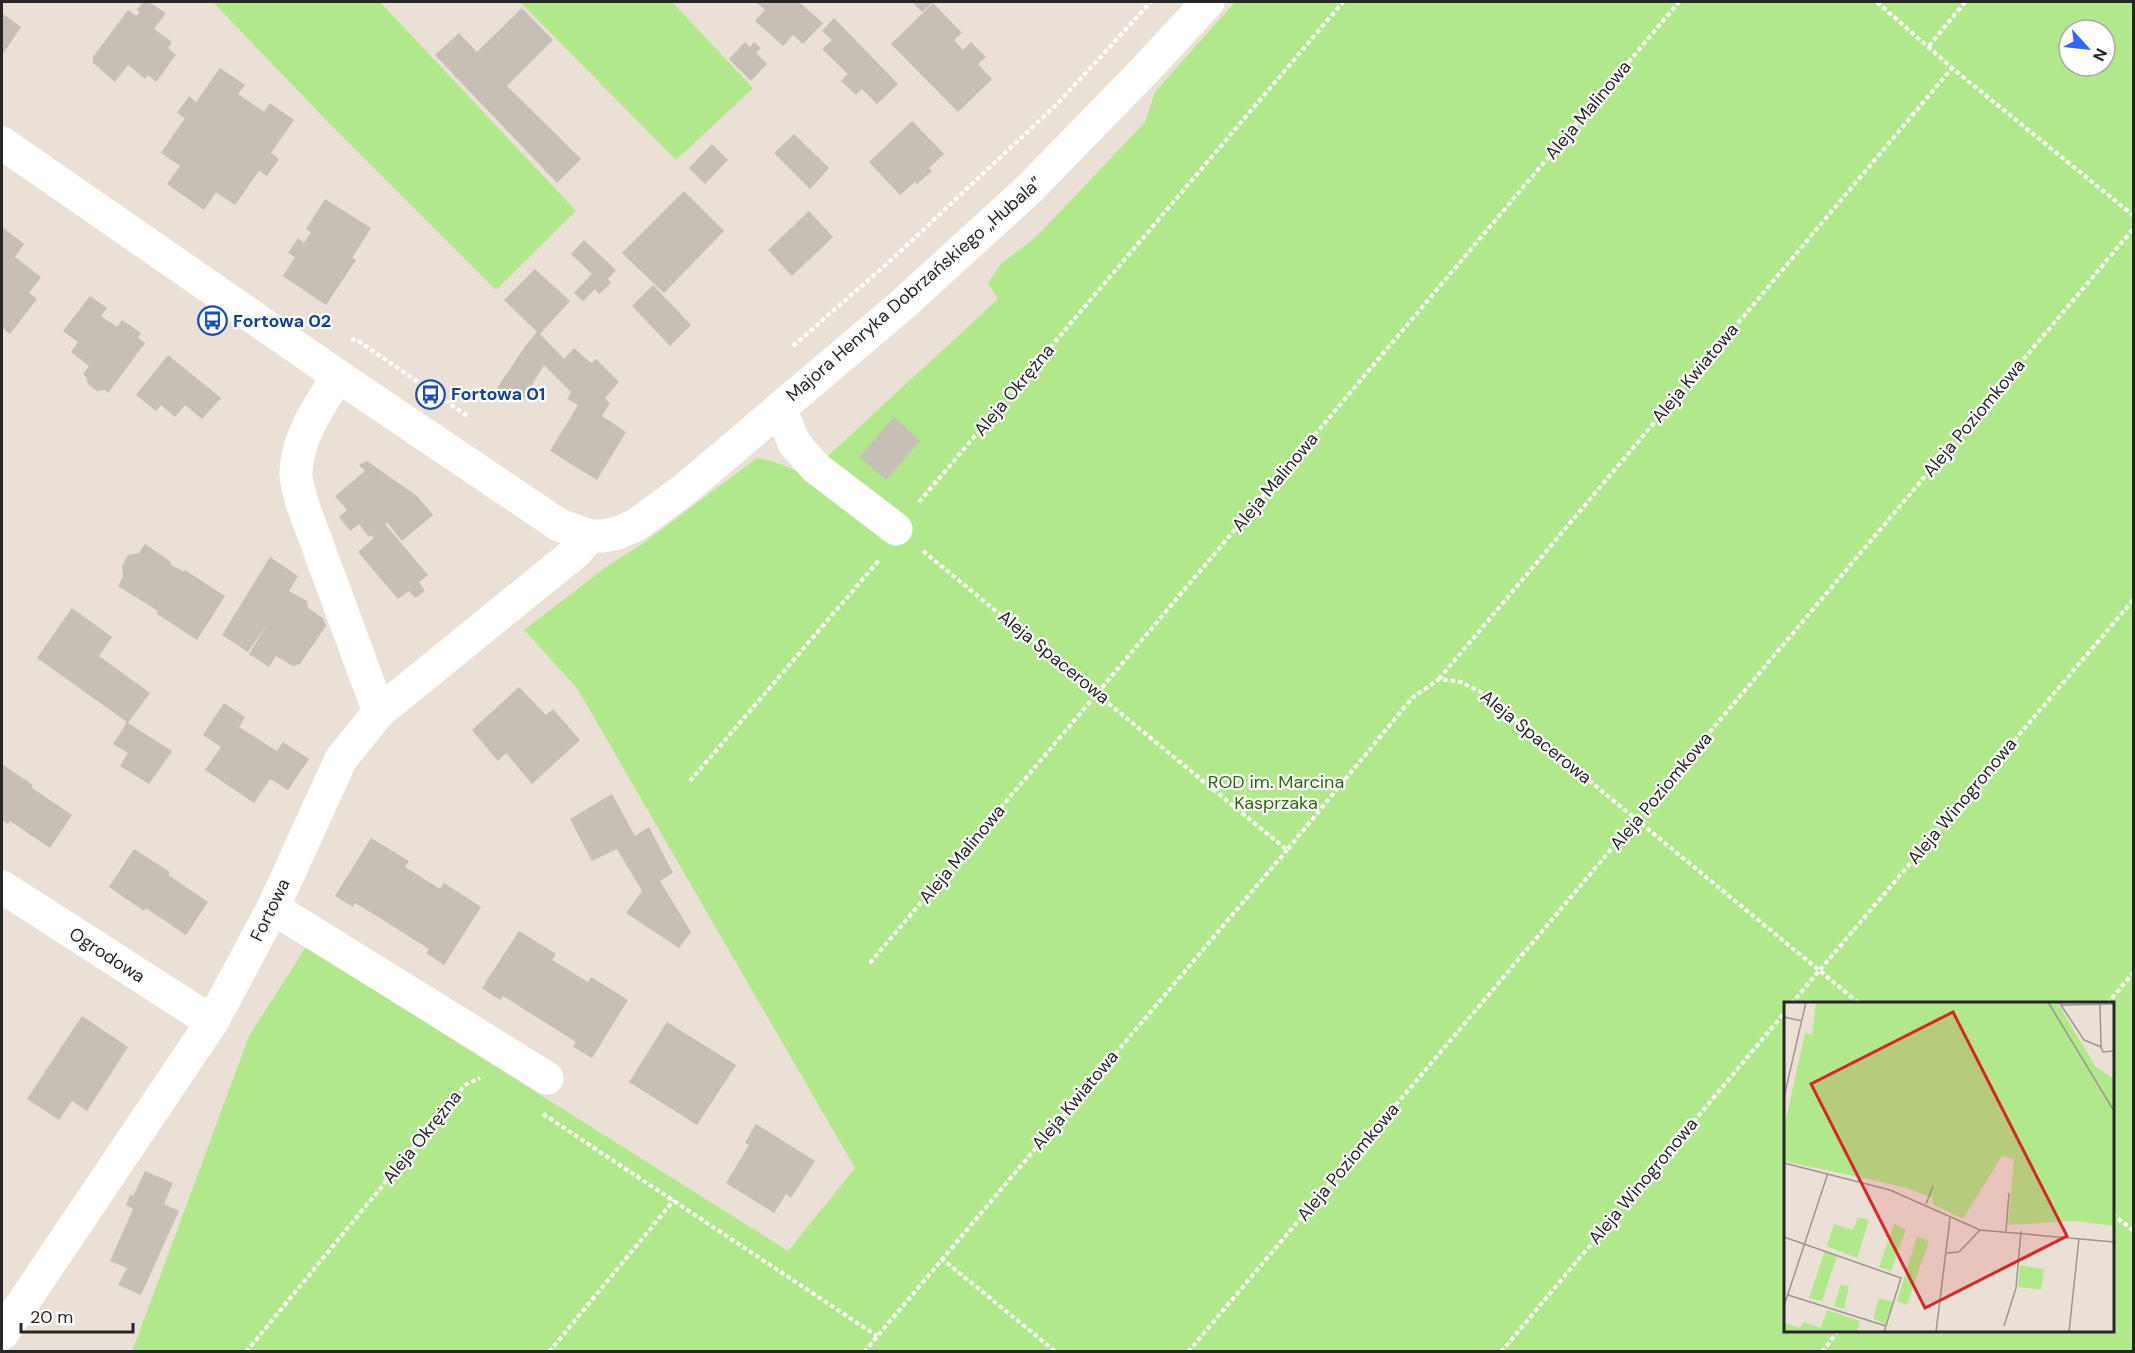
<svg xmlns="http://www.w3.org/2000/svg" width="2135" height="1353" font-family="'DM Sans',sans-serif">
	<rect width="100%" height="100%" fill="#ebe0d6"/>
	<g fill="#b2e88c" fill-rule="evenodd">
		<path d="M 213,2 L 380,2 L 576,211 L 496,290 L 327,121 Z"/>
		<path d="M 520,2 L 672,2 L 753,88 L 676,160 Z"/>
		<path d="M 1235,2 L 2133,2 L 2133,1351 L 132,1352 L 249,1036 L 306,947 L 788,1251 L 855,1168 L 577,688 L 524,630 L 606,567 L 645,542 L 757,458 C 777,462 791,467 807,478 L 830,454 L 998,299 L 988,283 L 1001,264 L 1038,235 L 1145,122 L 1155,92 ZM 2069,30 L 2105,30 L 2105,66 L 2069,66 ZM 1786,1004 L 2112,1004 L 2112,1330 L 1786,1330 Z"/>
	</g>
	<g fill="#c5bfb5">
		<path d="M 143,2 L 149,2 L 166,13 L 154,29 L 172,42 L 168,48 L 176,55 L 156,82 L 148,75 L 145,79 L 128,65 L 115,82 L 93,63 L 93,57 L 128,10 L 136,16 L 140,12 L 137,10 Z"/>
		<path d="M 756,2 L 799,2 L 823,23 L 803,44 L 793,35 L 783,46 L 755,21 L 765,10 Z"/>
		<path d="M 912,2 L 933,2 L 922,12 Z"/>
		<path d="M 933,3 L 962,33 L 954,40 L 963,50 L 971,42 L 986,57 L 978,64 L 992,79 L 958,112 L 891,44 Z"/>
		<path d="M 522,8 L 553,40 L 507,86 L 581,159 L 557,183 L 435,55 L 459,33 L 477,52 Z"/>
		<path d="M 2,13 L 21,27 L 2,55 Z"/>
		<path d="M 834,18 L 898,84 L 877,104 L 862,89 L 856,95 L 841,81 L 848,74 L 822,49 L 832,40 L 822,31 Z"/>
		<path d="M 745,42 L 750,47 L 754,42 L 761,48 L 756,53 L 767,64 L 751,81 L 729,59 Z"/>
		<path d="M 220,68 L 245,85 L 238,94 L 264,112 L 270,103 L 294,120 L 271,153 L 279,159 L 267,176 L 259,171 L 235,205 L 216,192 L 204,210 L 167,184 L 180,166 L 161,153 L 185,118 L 177,113 L 189,96 L 196,102 Z"/>
		<path d="M 912,121 L 944,154 L 929,168 L 932,171 L 917,184 L 915,182 L 900,195 L 869,162 Z"/>
		<path d="M 794,134 L 829,168 L 810,189 L 774,153 Z"/>
		<path d="M 712,144 L 728,160 L 705,184 L 689,168 Z"/>
		<path d="M 684,191 L 724,231 L 664,293 L 622,253 Z"/>
		<path d="M 325,199 L 371,228 L 352,258 L 356,260 L 326,305 L 283,276 L 295,257 L 288,253 L 298,238 L 304,243 L 311,232 L 306,229 Z"/>
		<path d="M 809,211 L 833,237 L 792,276 L 768,250 Z"/>
		<path d="M 2,227 L 24,244 L 15,257 L 41,277 L 29,293 L 37,299 L 10,334 L 2,327 Z"/>
		<path d="M 584,240 L 616,270 L 608,279 L 611,283 L 599,294 L 595,289 L 583,301 L 574,293 L 592,274 L 571,254 Z"/>
		<path d="M 535,269 L 570,301 L 540,334 L 564,359 L 574,348 L 591,363 L 596,359 L 619,382 L 605,398 L 610,403 L 602,416 L 626,432 L 597,480 L 550,451 L 578,405 L 567,399 L 571,392 L 544,365 L 521,403 L 497,388 L 526,345 L 537,332 L 504,300 Z"/>
		<path d="M 653,285 L 691,325 L 670,346 L 632,306 Z"/>
		<path d="M 90,296 L 107,308 L 101,316 L 117,327 L 122,320 L 141,333 L 138,338 L 145,343 L 108,393 L 105,390 L 97,391 L 88,384 L 86,377 L 83,374 L 89,366 L 71,352 L 78,342 L 63,331 Z"/>
		<path d="M 168,355 L 221,398 L 202,419 L 185,405 L 175,417 L 161,405 L 156,411 L 136,395 Z"/>
		<path d="M 894,417 L 920,441 L 886,480 L 859,457 Z"/>
		<path d="M 367,461 L 417,496 L 433,515 L 402,541 L 387,522 L 385,524 L 428,575 L 419,582 L 425,591 L 415,598 L 409,591 L 398,599 L 358,552 L 374,538 L 371,535 L 369,537 L 359,524 L 350,531 L 339,517 L 347,510 L 335,496 L 365,471 L 359,465 Z"/>
		<path d="M 145,544 L 171,562 L 170,564 L 184,572 L 185,570 L 225,596 L 197,640 L 157,614 L 158,611 L 118,586 L 123,577 L 122,566 L 128,555 L 139,553 Z"/>
		<path d="M 270,557 L 298,576 L 289,591 L 307,601 L 308,608 L 323,618 L 326,626 L 300,664 L 293,666 L 276,656 L 269,667 L 249,654 L 267,624 L 248,652 L 222,635 Z"/>
		<path d="M 72,608 L 112,637 L 99,656 L 150,693 L 128,723 L 172,751 L 149,784 L 120,766 L 128,753 L 113,744 L 127,722 L 37,658 Z"/>
		<path d="M 519,687 L 546,715 L 553,709 L 580,740 L 532,784 L 506,753 L 498,761 L 472,730 Z"/>
		<path d="M 224,703 L 245,717 L 239,727 L 277,751 L 283,742 L 309,759 L 288,790 L 270,779 L 254,803 L 205,770 L 221,747 L 203,735 Z"/>
		<path d="M 2,764 L 33,785 L 32,788 L 72,815 L 50,848 L 10,821 L 8,824 L 2,820 Z"/>
		<path d="M 612,794 L 635,836 L 649,827 L 673,873 L 660,881 L 691,932 L 679,948 L 626,913 L 642,891 L 617,849 L 592,861 L 570,819 Z"/>
		<path d="M 371,838 L 409,861 L 405,867 L 440,889 L 444,883 L 481,907 L 444,965 L 426,953 L 429,949 L 375,915 L 355,903 L 353,907 L 335,896 Z"/>
		<path d="M 134,849 L 170,872 L 168,875 L 208,902 L 186,935 L 146,908 L 144,911 L 109,887 Z"/>
		<path d="M 519,931 L 556,954 L 552,960 L 588,982 L 591,977 L 628,1000 L 592,1058 L 573,1047 L 576,1042 L 557,1030 L 503,996 L 500,1000 L 482,988 Z"/>
		<path d="M 82,1016 L 128,1047 L 87,1111 L 72,1101 L 59,1120 L 27,1099 Z"/>
		<path d="M 667,1022 L 736,1065 L 697,1125 L 629,1082 Z"/>
		<path d="M 756,1124 L 815,1161 L 791,1198 L 786,1194 L 774,1213 L 726,1183 L 749,1145 L 745,1143 Z"/>
		<path d="M 145,1171 L 173,1183 L 164,1204 L 179,1211 L 141,1295 L 118,1285 L 127,1268 L 110,1261 L 133,1209 L 126,1205 L 130,1195 L 133,1196 Z"/>
	</g>
	<g fill="none" stroke-linecap="round" stroke-linejoin="round">
		<g stroke="#fff" stroke-width="4" stroke-dasharray="4.5 3" stroke-linecap="butt">
			<path d="M 1877,2 L 1952,68 L 2134,216"/>
			<path d="M 1929,46 L 1965,2"/>
			<path d="M 351,339 L 357,340 L 469,417"/>
			<path d="M 793,346 L 890,261 L 1057,104 L 1151,2"/>
			<path d="M 919,502 L 1343,2"/>
			<path d="M 923,551 L 1287,850 L 1412,698 L 1439,679 L 1461,682 L 1483,693 L 1860,1004"/>
			<path d="M 1439,679 L 1952,68"/>
			<path d="M 690,781 L 880,559"/>
			<path d="M 870,963 L 1679,2"/>
			<path d="M 1791,1004 L 2134,599"/>
			<path d="M 2107,1004 L 2134,972"/>
			<path d="M 543,1114 L 877,1336"/>
			<path d="M 2112,1214 L 2134,1231"/>
			<path d="M 941,1258 L 1056,1352"/>
			<path d="M 246,1352 L 465,1085 L 480,1078"/>
			<path d="M 549,1352 L 674,1200"/>
			<path d="M 864,1352 L 1287,850"/>
			<path d="M 1188,1352 L 2134,228"/>
			<path d="M 1501,1352 L 1786,1011"/>
			<path d="M 1822,1352 L 1839,1330"/>
		</g>
		<g stroke="#fff" stroke-width="33">
			<path d="M 2,143 L 338,376 L 559,525 L 590,536 L 603,536 L 618,533 L 636,525 L 685,489 L 902,305 L 1028,190 L 1145,70 L 1208,2"/>
			<path d="M 338,376 C 320,405 298,435 296,471 C 295,481 300,493 302,503 L 379,712"/>
			<path d="M 780,408 L 794,443 L 816,468 L 896,529"/>
			<path d="M 2,887 L 212,1022"/>
			<path d="M 273,908 L 547,1078"/>
			<path d="M 2,1334 L 212,1022 L 273,908 L 341,759 L 379,712 L 576,552 L 590,536"/>
		</g>
	</g>
	<defs>
		<symbol id="bus-ring" viewBox="-11 -11 22 22"><circle r="9.5" fill="#fff" stroke="#1a4fb4" stroke-width="1.5"/><path d="M-5-6H5V4H4V6H2V4H-2V6H-4V4H-5ZM-3.5-4V0h7V-4ZM-3.5 1.2v1.5H-2V1.2ZM2 1.2v1.5H3.5V1.2Z" fill="#1a4fb4"/></symbol>
	</defs>
	<g fill-rule="evenodd">
		<use href="#bus-ring" x="196" y="304" width="33" height="33"/>
		<use href="#bus-ring" x="414" y="378" width="33" height="33"/>
	</g>
	<g text-anchor="middle" stroke-width="4.5" stroke-linejoin="round" paint-order="stroke">
		<g font-size="18" fill="#262626" stroke="#fff">
			<text transform="translate(1588 110) rotate(-50)" y="6">Aleja Malinowa</text>
			<text transform="translate(914 289) rotate(-41)" y="6">Majora Henryka Dobrzańskiego „Hubala”</text>
			<text transform="translate(1695 373) rotate(-50)" y="6">Aleja Kwiatowa</text>
			<text transform="translate(1014 390) rotate(-50)" y="6">Aleja Okrężna</text>
			<text transform="translate(1974 418) rotate(-50)" y="6">Aleja Poziomkowa</text>
			<text transform="translate(1275 482) rotate(-50)" y="6">Aleja Malinowa</text>
			<text transform="translate(1054 657) rotate(39)" y="6">Aleja Spacerowa</text>
			<text transform="translate(1536 737) rotate(39)" y="6">Aleja Spacerowa</text>
			<text transform="translate(1661 791) rotate(-50)" y="6">Aleja Poziomkowa</text>
			<text transform="translate(1962 801) rotate(-50)" y="6">Aleja Winogronowa</text>
			<text transform="translate(962 854) rotate(-50)" y="6">Aleja Malinowa</text>
			<text transform="translate(270 910) rotate(-64)" y="6">Fortowa</text>
			<text transform="translate(107 955) rotate(33)" y="6">Ogrodowa</text>
			<text transform="translate(1075 1100) rotate(-50)" y="6">Aleja Kwiatowa</text>
			<text transform="translate(422 1137) rotate(-51)" y="6">Aleja Okrężna</text>
			<text transform="translate(1348 1162) rotate(-50)" y="6">Aleja Poziomkowa</text>
			<text transform="translate(1643 1181) rotate(-50)" y="6">Aleja Winogronowa</text>
		</g>
		<g font-size="18" font-weight="bold" fill="#164399" stroke="#fff" text-anchor="start">
			<text x="233" y="327">Fortowa 02</text>
			<text x="451" y="400">Fortowa 01</text>
		</g>
		<g font-size="18" fill="#2a6812" stroke="#fff">
			<text x="1276" y="788">ROD im. Marcina<tspan x="1276" dy="21">Kasprzaka</tspan></text>
		</g>
	</g>
	<g transform="translate(1784 1002)">
		<rect width="330" height="330" fill="#ebe0d6"/>
		<path d="M 32,0 L 273,0 L 311,64 L 330,77 L 330,224 L 290,219 L 224,223 L 230,157 L 218,154 L 179,217 L 149,202 L 148,196 L 120,185 L 0,159 L 0,126 L 21,31 L 28,33 ZM 74,215 L 85,218 L 73,256 L 43,244 L 50,222 L 69,228 ZM 110,222 L 122,227 L 107,269 L 95,265 ZM 133,234 L 145,239 L 123,303 L 113,299 ZM 41,249 L 53,254 L 38,299 L 25,296 ZM 236,263 L 260,267 L 257,288 L 234,285 ZM 57,282 L 65,285 L 60,307 L 50,304 ZM 95,296 L 109,300 L 102,322 L 89,317 ZM 43,308 L 76,319 L 73,330 L 0,330 L 0,321 L 16,326 L 19,320 L 37,326 Z" fill="#b2e88c"/>
		<path fill="none" stroke="#9c9690" stroke-width="1.5" d="M 264,0 L 330,109M 275,0 L 300,38 L 317,45M 316,2 L 317,45 L 319,50 L 330,49M 277,3 L 330,2M 0,15 L 18,19M 0,95 L 22,0M 0,161 L 106,188 L 196,228 L 330,240M 142,202 L 149,184M 222,229 L 225,191M 0,235 L 117,276 L 100,330M 163,251 L 175,250 L 196,228M 4,293 L 102,324M 0,304 L 44,171M 220,324 L 232,286 L 237,229M 152,330 L 166,216M 285,330 L 295,236"/>
		<path fill="#d62828" fill-opacity="0.15" stroke="#d62828" stroke-width="3" d="M 169,10 L 283,234 L 141,306 L 27,82 Z"/>
		<rect width="330" height="330" fill="none" stroke="#262626" stroke-width="3"/>
	</g>
	<rect width="2135" height="1353" fill="none" stroke="#262626" stroke-width="6"/>
	<g transform="translate(2087 48) rotate(117)"><circle r="28" fill="#ffffff" stroke="#a8a8a8" stroke-width="1.5"/>
	<path d="M0-4.5L10 22L0 15L-10 22Z" fill="#2f66ff"/>
	<text y="-9" font-size="16" font-weight="bold" text-anchor="middle" fill="#262626">N</text>
	</g>
	<path d="M21 1323v9h112v-9" fill="none" stroke="#262626" stroke-width="3"/>
	<text x="30" y="1323" font-size="18" fill="#262626" stroke="#ffffff" stroke-width="4.5" paint-order="stroke">20 m</text>
</svg>
